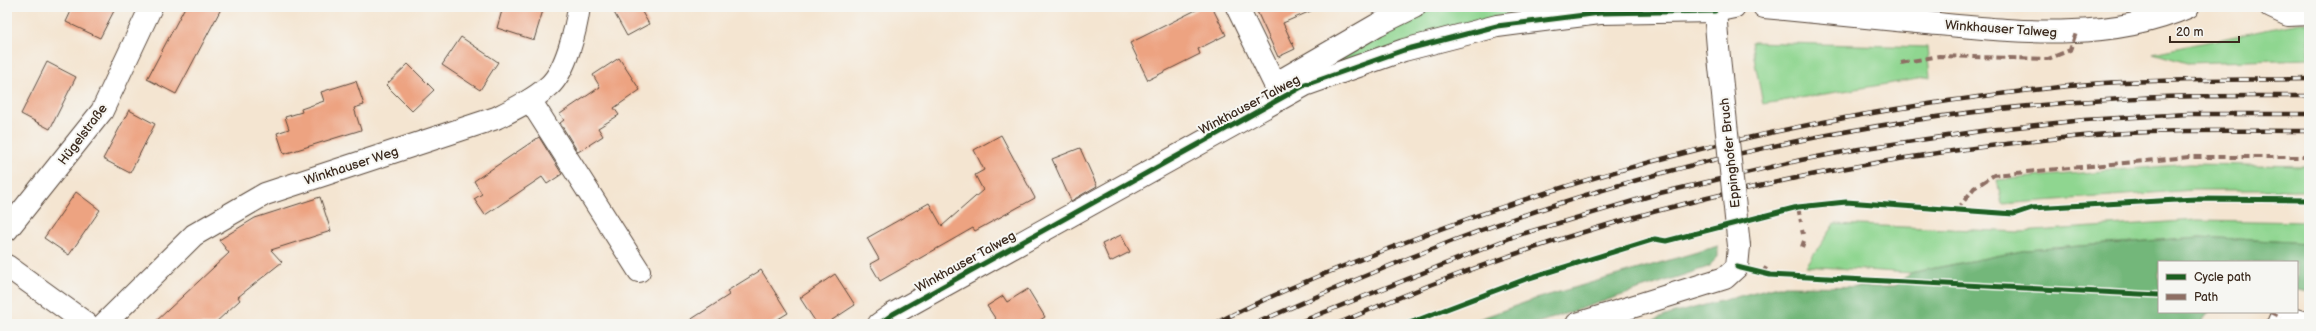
<svg xmlns="http://www.w3.org/2000/svg" width="2316" height="331" font-family="'Balsamiq Sans',sans-serif">
	<rect width="100%" height="100%" fill="#f6f6f2"/>
	<filter id="ink" filterUnits="userSpaceOnUse"><feTurbulence type="fractalNoise" baseFrequency=".025" numOctaves="2"/><feDisplacementMap in="SourceGraphic" scale="8" xChannelSelector="R" yChannelSelector="G"/><feConvolveMatrix kernelMatrix="1 2 1 2 8 2 1 2 1" color-interpolation-filters="sRGB"/></filter>
	<filter id="wash" filterUnits="userSpaceOnUse"><feTurbulence type="fractalNoise" baseFrequency=".012" numOctaves="4" result="noise"/><feDisplacementMap in="SourceGraphic" scale="16" xChannelSelector="R" yChannelSelector="G"/><feGaussianBlur stdDeviation="0.9" result="paint"/><feColorMatrix in="noise" values="0 0 0 0 0 0 0 0 0 0 0 0 0 0 0 0 0 1.4 0 .05"/><feComposite in="paint" operator="in"/></filter>
	<g filter="url(#wash)">
		<rect width="100%" height="100%" fill="#f4e5d1"/>
		<g fill="#8fd690" stroke="#658057">
			<path d="M 1441,7 L 1561,7 L 1313,74 L 1391,25 Z"/>
			<path d="M 2299,23 L 2309,23 L 2309,59 L 2187,63 L 2153,53 Z"/>
			<path d="M 1751,42 L 1927,47 L 1930,77 L 1763,104 Z"/>
			<path d="M 2189,164 L 2309,166 L 2309,190 L 2193,190 L 2002,204 L 1997,180 Z"/>
			<path d="M 2197,220 L 2309,222 L 2309,243 L 2200,237 L 2027,250 L 1910,273 L 1806,266 L 1835,224 L 2020,232 Z"/>
		</g>
		<g fill="#73b77a" stroke="#57704c">
			<path d="M 2200,237 L 2309,243 L 2309,292 L 2297,290 L 2297,262 L 2159,262 L 2159,312 L 2209,312 L 2200,324 L 1644,324 L 1671,314 L 1778,286 L 1894,287 L 1910,273 L 2027,250 Z"/>
			<path d="M 1718,246 L 1718,257 L 1708,267 L 1534,324 L 1465,324 L 1535,299 Z"/>
		</g>
		<g id="blocks">
			<g fill="#eda381">
				<path d="M 73,7 L 116,7 L 100,38 L 66,22 Z"/>
				<path d="M 185,7 L 222,7 L 176,94 L 147,79 Z"/>
				<path d="M 503,7 L 544,7 L 534,40 L 497,28 Z"/>
				<path d="M 611,7 L 639,7 L 649,24 L 627,36 Z"/>
				<path d="M 1202,7 L 1212,7 L 1226,35 L 1198,49 L 1200,54 L 1148,80 L 1130,43 Z"/>
				<path d="M 1255,7 L 1320,7 L 1283,23 L 1295,49 L 1278,57 Z"/>
				<path d="M 461,37 L 498,62 L 480,90 L 442,65 Z"/>
				<path d="M 619,58 L 640,90 L 614,108 L 619,115 L 598,128 L 603,136 L 578,152 L 560,123 L 564,120 L 560,114 L 600,87 L 593,75 Z"/>
				<path d="M 47,62 L 76,77 L 50,129 L 21,114 Z"/>
				<path d="M 408,64 L 434,90 L 412,111 L 386,85 Z"/>
				<path d="M 356,81 L 364,105 L 354,108 L 361,130 L 284,154 L 277,133 L 289,129 L 285,117 L 302,112 L 301,109 L 324,101 L 321,92 Z"/>
				<path d="M 129,110 L 155,124 L 130,173 L 103,159 Z"/>
				<path d="M 1001,135 L 1035,198 L 975,231 L 973,228 L 880,281 L 870,264 L 879,259 L 867,238 L 929,203 L 942,226 L 983,190 L 975,175 L 984,170 L 974,150 Z"/>
				<path d="M 539,137 L 562,174 L 547,184 L 542,177 L 485,215 L 474,199 L 482,194 L 474,181 Z"/>
				<path d="M 1080,148 L 1097,186 L 1071,201 L 1052,159 Z"/>
				<path d="M 76,192 L 100,210 L 69,255 L 44,238 Z"/>
				<path d="M 320,197 L 331,231 L 271,250 L 282,262 L 238,297 L 240,300 L 214,324 L 153,324 L 229,253 L 219,240 L 255,218 Z"/>
				<path d="M 1121,235 L 1130,252 L 1110,262 L 1102,244 Z"/>
				<path d="M 761,270 L 788,313 L 770,324 L 684,324 L 729,295 L 727,291 Z"/>
				<path d="M 835,274 L 855,305 L 826,324 L 817,324 L 800,298 Z"/>
				<path d="M 1028,289 L 1045,317 L 1034,324 L 999,324 L 987,306 L 1003,296 L 1007,302 Z"/>
			</g>
		</g>
	</g>
	<g filter="url(#ink)">
		<use href="#blocks" fill-opacity="0" stroke="#574639" stroke-width="1"/>
		<g fill="none" stroke-linecap="round" stroke-linejoin="round">
			<defs>
				<g id="minor">
					<path d="M 1237,7 L 1281,97"/>
					<path d="M 1764,7 C 1818,12 1873,18 1927,23 C 2013,31 2106,43 2188,7"/>
					<path d="M 2271,7 L 2288,15 L 2309,14"/>
					<path d="M 1715,11 L 1718,48"/>
					<path d="M 1275,84 L 1377,25 L 1414,7"/>
					<path d="M 530,100 L 639,271"/>
					<path d="M 7,230 L 102,111 L 151,7"/>
					<path d="M 7,266 L 87,324"/>
					<path d="M 104,324 L 194,235 L 265,194 L 496,118 C 514,109 533,100 549,86 C 566,71 576,29 579,7"/>
					<path d="M 879,324 L 893,314 L 1305,85 L 1404,50 L 1497,26 L 1600,13 L 1715,11 L 1734,7"/>
					<path d="M 1577,324 L 1725,278 L 1737,267 L 1739,246"/>
					<path d="M 2278,324 L 2281,317 L 2309,323"/>
				</g>
			</defs>
			<use href="#minor" stroke="#574639" stroke-width="24"/>
			<use href="#minor" stroke="#fff" stroke-width="22"/>
			<defs>
				<g id="rail">
					<path d="M 1214,324 C 1282,289 1353,262 1424,235 C 1591,172 1758,129 1935,103 C 1991,95 2048,87 2104,83 C 2172,79 2241,80 2309,79"/>
					<path d="M 1254,324 C 1369,273 1486,224 1606,189 C 1768,141 1938,110 2107,100 C 2174,95 2241,96 2309,96"/>
					<path d="M 1295,324 L 1515,236 L 1660,193 L 1801,160 L 1859,149 L 1988,130 L 2084,120 L 2188,114 L 2309,114"/>
					<path d="M 1337,324 C 1572,219 1827,159 2083,136 C 2158,129 2234,131 2309,131"/>
				</g>
			</defs>
			<use href="#rail" stroke="#3b2a1e" stroke-width="4.5"/>
			<use href="#rail" stroke="#f6f6f2" stroke-width="3" stroke-dasharray="9" stroke-linecap="butt"/>
			<defs>
				<path id="minor-bridge" d="M 1718,48 L 1739,246"/>
			</defs>
			<use href="#minor-bridge" stroke="#574639" stroke-width="24" stroke-linecap="butt"/>
			<use href="#minor-bridge" stroke="#fff" stroke-width="22"/>
			<g stroke="#8d6e63" stroke-width="4" stroke-dasharray="8 4" stroke-linecap="butt">
				<path d="M 1901,63 L 1939,56 L 2048,59 L 2070,50 L 2076,33"/>
				<path d="M 1798,207 L 1801,222"/>
				<path d="M 1957,210 L 1974,188 L 1994,175 L 2189,157 L 2309,157"/>
				<path d="M 1802,230 L 1803,234"/>
				<path d="M 1802,247 L 1804,241"/>
				<path d="M 1762,274 L 1767,266"/>
				<path d="M 2270,312 L 2281,317"/>
			</g>
			<defs>
				<g id="cycleway">
					<path d="M 1737,267 L 1770,275 L 2159,295"/>
					<path d="M 879,324 L 893,314 L 1305,85 L 1404,50 L 1497,26 L 1600,13 L 1715,11"/>
					<path d="M 1407,324 L 1526,279 L 1655,239 L 1666,241 L 1798,207 L 1846,202 L 2014,214 L 2032,208 L 2195,199 L 2309,200"/>
				</g>
			</defs>
			<use href="#cycleway" stroke="#f6f6f2" stroke-width="8"/>
			<use href="#cycleway" stroke="#1b5e20" stroke-width="5"/>
		</g>
	</g>
	<g text-anchor="middle" stroke-width="4" stroke-linejoin="round" paint-order="stroke">
		<g font-size="13" fill="#3b2a1e" stroke="#f6f6f2">
			<text transform="translate(2001 28) rotate(4)" y="5">Winkhauser Talweg</text>
			<text transform="translate(1249 104) rotate(-28)" y="5">Winkhauser Talweg</text>
			<text transform="translate(82 134) rotate(-53)" y="5">Hügelstraße</text>
			<text transform="translate(1729 153) rotate(-96)" y="5">Eppinghofer Bruch</text>
			<text transform="translate(351 165) rotate(-18)" y="5">Winkhauser Weg</text>
			<text transform="translate(965 261) rotate(-29)" y="5">Winkhauser Talweg</text>
		</g>
	</g>
	<rect width="2316" height="331" fill="none" stroke="#f6f6f2" stroke-width="24"/>
	<rect x="2158" y="261" width="140" height="52" fill="#f6f6f2" stroke="#aba49d"/>
	<rect x="2166" y="274" width="20" height="6" fill="#1b5e20" stroke="#aba49d"/>
	<text x="2194" y="281" font-size="12" fill="#3b2a1e">Cycle path</text>
	<rect x="2166" y="294" width="20" height="6" fill="#8d6e63" stroke="#aba49d"/>
	<text x="2194" y="301" font-size="12" fill="#3b2a1e">Path</text>
	<path d="M2170 36v6h69v-6" fill="none" stroke="#3b2a1e" stroke-width="2"/>
	<text x="2176" y="36" font-size="12" fill="#3b2a1e" stroke="#f6f6f2" stroke-width="3" paint-order="stroke">20 m</text>
</svg>
